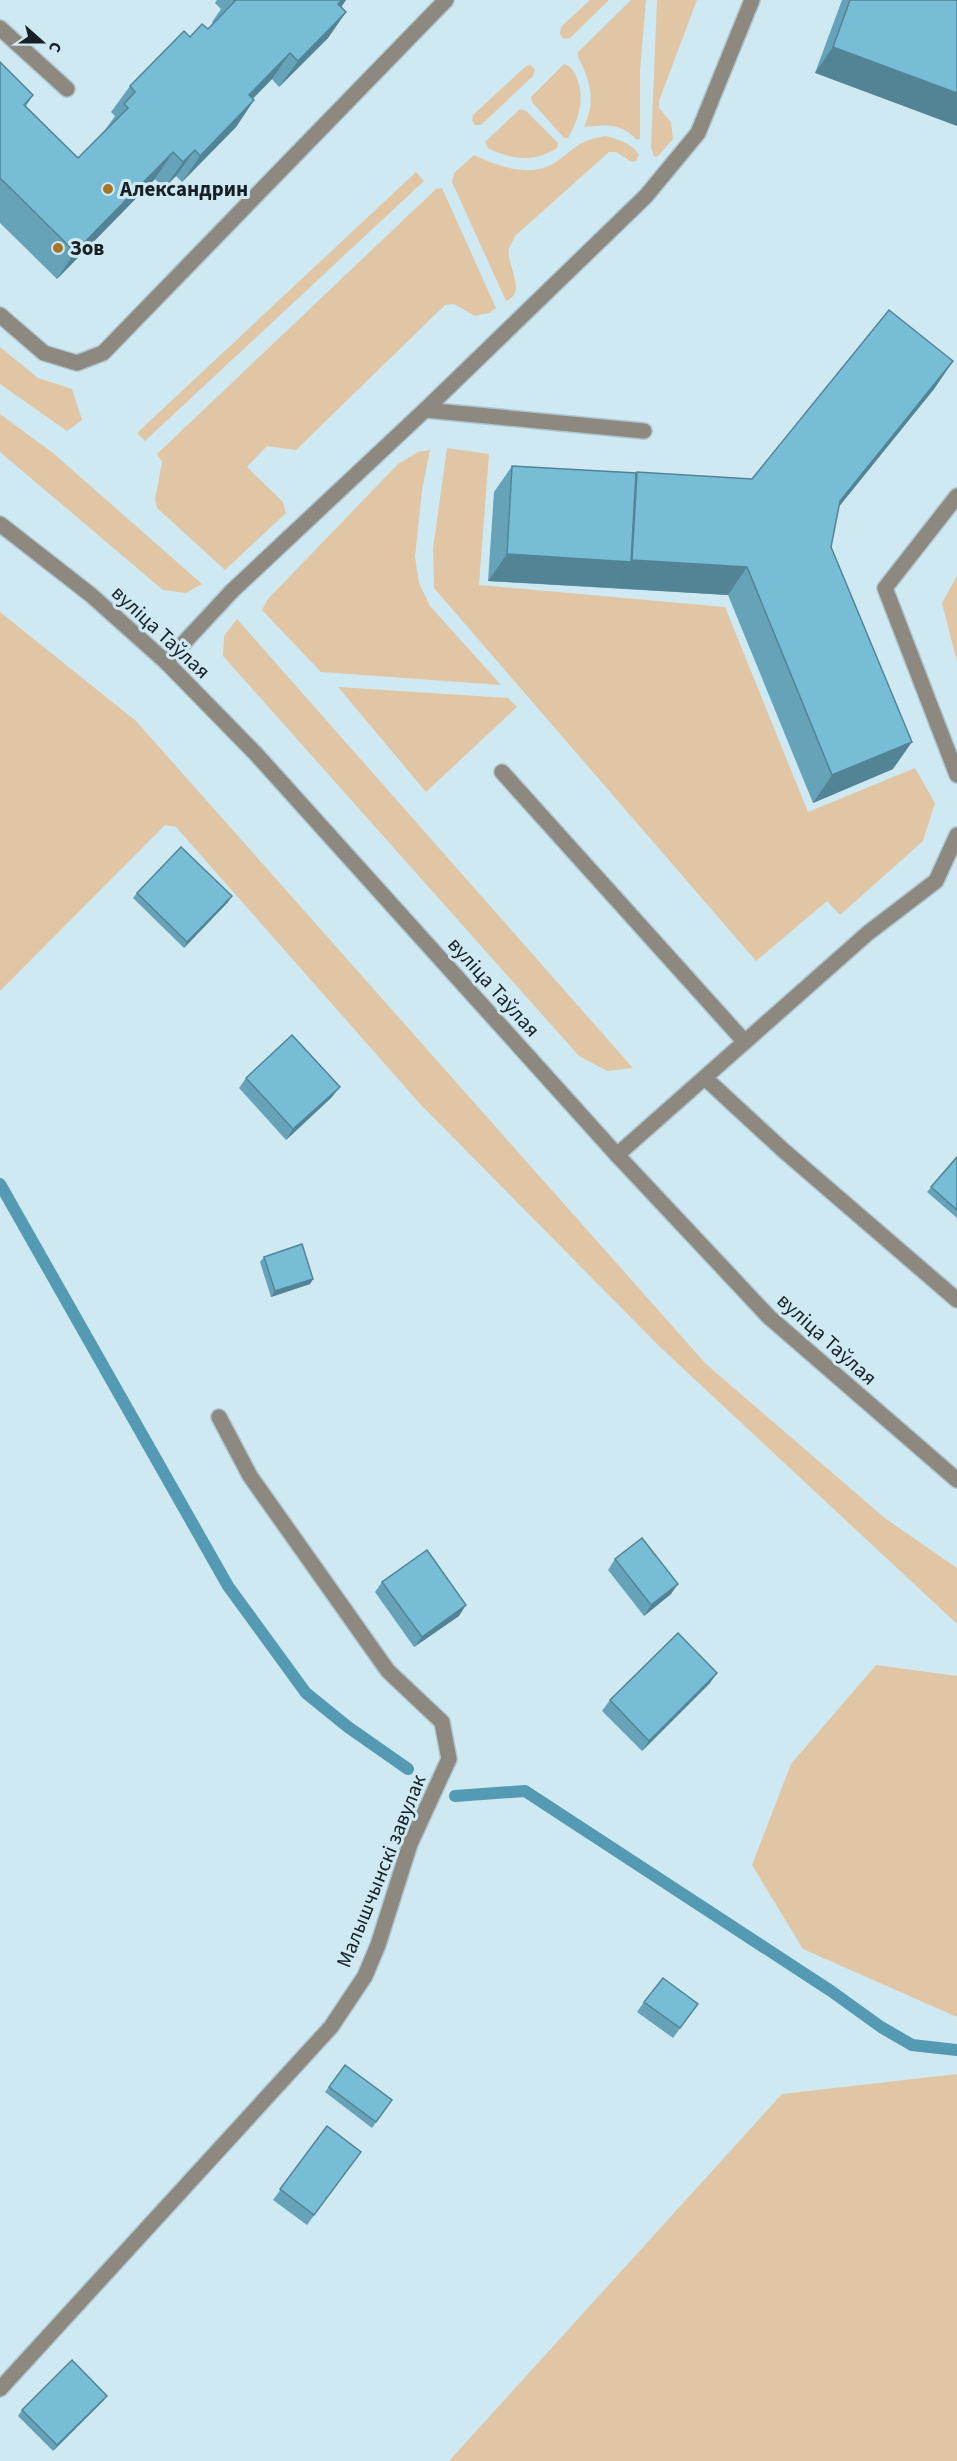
<svg xmlns="http://www.w3.org/2000/svg" width="957" height="2461" font-family="'Source Sans 3',sans-serif">
	<rect width="100%" height="100%" fill="#cfe9f3"/>
	<g fill="#e0c6a4">
		<path d="M 590,0 L 609,0 L 570,38 L 563,39 L 560,34 L 561,27 Z"/>
		<path d="M 631,0 L 646,0 L 640,71 L 640,139 L 637,140 C 620,122 606,125 584,127 C 596,100 591,83 578,57 L 578,52 Z"/>
		<path d="M 657,0 L 697,0 L 659,101 L 659,108 L 671,122 L 673,139 L 658,156 L 654,157 L 651,147 Z"/>
		<path d="M 564,64 C 571,66 574,71 577,78 C 585,100 579,118 568,138 L 564,138 L 532,102 L 531,97 Z"/>
		<path d="M 530,65 L 535,69 L 533,76 L 481,125 L 475,125 L 472,121 L 473,115 L 526,66 Z"/>
		<path d="M 520,109 L 526,111 L 558,143 L 557,148 C 534,163 512,160 488,148 L 485,142 Z"/>
		<path d="M 606,136 C 618,139 633,144 639,155 L 636,161 L 632,162 L 616,152 L 609,152 L 515,236 C 514,240 510,245 509,249 C 506,265 528,292 506,301 L 452,182 L 454,173 L 474,155 C 500,167 534,180 560,159 C 579,145 581,140 606,136 Z"/>
		<path d="M 416,172 L 424,181 L 145,441 L 137,433 Z"/>
		<path d="M 442,188 L 496,308 L 489,313 L 475,316 L 454,304 L 445,305 L 296,450 L 267,446 L 247,467 L 283,502 L 286,513 L 225,570 L 157,508 L 155,499 L 162,462 L 157,454 L 436,189 Z"/>
		<path d="M 0,347 L 38,378 L 72,389 L 82,420 L 67,431 L 0,384 Z"/>
		<path d="M 0,414 L 53,453 L 202,584 L 186,593 L 163,590 L 0,452 Z"/>
		<path d="M 447,448 L 489,454 L 479,585 L 725,607 L 808,812 L 915,768 L 935,803 L 923,841 L 840,915 L 827,901 L 756,961 L 434,588 L 433,549 Z"/>
		<path d="M 430,450 L 422,490 L 415,557 L 419,583 L 430,606 L 501,685 L 321,672 L 262,610 L 268,599 L 398,464 L 418,452 Z"/>
		<path d="M 957,576 L 957,662 L 942,603 Z"/>
		<path d="M 0,612 L 136,721 L 706,1364 L 886,1519 L 957,1568 L 957,1624 L 660,1347 L 421,1105 L 176,827 L 165,825 L 0,991 Z"/>
		<path d="M 237,619 L 633,1068 L 607,1071 L 579,1056 L 223,656 L 224,636 Z"/>
		<path d="M 338,687 L 508,698 L 517,707 L 426,792 Z"/>
		<path d="M 876,1665 L 957,1676 L 957,2017 L 803,1949 L 752,1865 L 791,1764 Z"/>
		<path d="M 957,2074 L 957,2461 L 449,2461 L 782,2094 Z"/>
	</g>
	<g fill="none" stroke-linecap="round" stroke-linejoin="round">
		<g stroke="#559ab3" stroke-width="12">
			<path d="M 0,1184 L 228,1586 L 306,1693 L 348,1727 L 408,1769"/>
			<path d="M 455,1796 L 525,1791 L 831,1991 L 881,2027 L 912,2045 L 957,2050"/>
		</g>
		<defs>
			<g id="service">
				<path d="M 0,28 L 67,89"/>
				<path d="M 0,315 L 44,353 L 77,363 L 103,353 L 446,0"/>
				<path d="M 425,410 L 644,431"/>
				<path d="M 957,496 L 885,588 L 957,775"/>
				<path d="M 166,662 L 232,591 L 425,410 L 646,196 L 698,133 L 752,0"/>
				<path d="M 502,772 L 744,1041"/>
				<path d="M 705,1078 L 783,1150 L 957,1300"/>
				<path d="M 617,1155 L 868,933 L 936,881 L 957,835"/>
			</g>
			<path id="minor" d="M 0,2389 L 331,2027 L 365,1976 L 378,1945 L 410,1844 L 449,1759 L 442,1722 L 388,1671 L 250,1476 L 219,1417"/>
			<path id="tertiary" d="M 0,524 L 91,595 L 166,662 L 256,754 L 617,1155 L 769,1317 L 957,1480"/>
		</defs>
		<use href="#service" stroke="#aec5ce" stroke-width="18"/>
		<use href="#minor" stroke="#aec5ce" stroke-width="18"/>
		<use href="#tertiary" stroke="#aec5ce" stroke-width="18"/>
		<use href="#service" stroke="#8d8880" stroke-width="15"/>
		<use href="#minor" stroke="#8d8880" stroke-width="15"/>
		<use href="#tertiary" stroke="#8d8880" stroke-width="15"/>
	</g>
	<g fill="#66a3b8">
		<path d="M 217,0 L 346,0 L 341,7 L 346,12 L 328,38 L 279,87 L 272,79 L 253,99 L 254,100 L 236,127 L 182,182 L 176,176 L 164,188 L 155,179 L 57,279 L 0,223 L 0,62 L 33,95 L 26,106 L 78,158 L 105,130 L 115,116 L 111,112 L 130,86 L 190,37 L 208,29 L 213,24 L 212,22 L 221,9 L 215,3 Z"/>
		<path d="M 842,0 L 957,0 L 815,73 Z"/>
		<path d="M 953,361 L 934,389 L 839,506 L 831,547 L 893,769 L 813,803 L 728,595 L 488,581 L 494,492 L 512,466 L 752,479 Z"/>
		<path d="M 137,893 L 228,902 L 184,948 L 133,898 Z"/>
		<path d="M 246,1078 L 332,1097 L 286,1140 L 239,1088 Z"/>
		<path d="M 957,1157 L 957,1218 L 927,1192 Z"/>
		<path d="M 264,1257 L 313,1279 L 310,1284 L 271,1297 L 260,1262 Z"/>
		<path d="M 615,1559 L 671,1594 L 644,1616 L 608,1570 Z"/>
		<path d="M 382,1582 L 459,1616 L 414,1647 L 375,1592 Z"/>
		<path d="M 710,1683 L 642,1751 L 602,1711 L 610,1700 Z"/>
		<path d="M 644,2002 L 698,2004 L 673,2038 L 637,2012 Z"/>
		<path d="M 345,2065 L 392,2100 L 372,2128 L 325,2092 Z"/>
		<path d="M 327,2126 L 361,2152 L 307,2225 L 273,2200 Z"/>
		<path d="M 103,2401 L 53,2451 L 18,2416 L 22,2410 Z"/>
	</g>
	<g fill="#538496">
		<path d="M 342,0 L 346,0 L 339,10 L 338,4 Z"/>
		<path d="M 346,12 L 328,38 L 279,87 L 298,61 Z"/>
		<path d="M 833,47 L 957,93 L 957,126 L 815,73 Z"/>
		<path d="M 290,53 L 272,79 L 230,121 L 249,95 Z"/>
		<path d="M 254,100 L 236,127 L 182,182 L 200,156 Z"/>
		<path d="M 195,150 L 176,176 L 164,188 L 183,162 Z"/>
		<path d="M 173,152 L 155,179 L 57,279 L 75,252 Z"/>
		<path d="M 953,361 L 934,389 L 821,529 L 840,501 Z"/>
		<path d="M 507,554 L 631,562 L 613,588 L 488,581 Z"/>
		<path d="M 632,560 L 747,567 L 728,595 L 613,588 Z"/>
		<path d="M 912,742 L 893,769 L 813,803 L 832,775 Z"/>
		<path d="M 232,896 L 228,902 L 184,948 L 187,942 Z"/>
		<path d="M 340,1087 L 332,1097 L 286,1140 L 293,1129 Z"/>
		<path d="M 313,1279 L 310,1284 L 271,1297 L 275,1291 Z"/>
		<path d="M 678,1584 L 671,1594 L 644,1616 L 651,1605 Z"/>
		<path d="M 466,1605 L 459,1616 L 414,1647 L 422,1637 Z"/>
		<path d="M 717,1673 L 710,1683 L 642,1751 L 649,1741 Z"/>
		<path d="M 107,2396 L 103,2401 L 53,2451 L 57,2445 Z"/>
	</g>
	<g fill="#77bdd6" stroke="#538496" stroke-width="1.5">
		<path d="M 234,0 L 342,0 L 338,4 L 346,12 L 298,61 L 290,53 L 249,95 L 254,100 L 200,156 L 195,150 L 183,162 L 173,152 L 75,252 L 0,178 L 0,62 L 33,95 L 24,105 L 78,158 L 128,108 L 124,104 L 135,92 L 130,86 L 184,31 L 190,37 L 202,24 L 208,29 L 235,1 Z"/>
		<path d="M 850,0 L 957,0 L 957,93 L 833,47 Z"/>
		<path d="M 889,310 L 953,361 L 840,501 L 831,547 L 912,742 L 832,775 L 747,567 L 632,560 L 637,472 L 752,479 Z"/>
		<path d="M 512,466 L 636,473 L 631,562 L 507,554 Z"/>
		<path d="M 181,847 L 232,896 L 187,942 L 137,893 Z"/>
		<path d="M 292,1035 L 340,1087 L 293,1129 L 246,1078 Z"/>
		<path d="M 957,1157 L 957,1210 L 931,1187 Z"/>
		<path d="M 302,1244 L 313,1279 L 275,1291 L 264,1257 Z"/>
		<path d="M 642,1538 L 678,1584 L 651,1605 L 615,1559 Z"/>
		<path d="M 427,1550 L 466,1605 L 422,1637 L 382,1582 Z"/>
		<path d="M 678,1633 L 717,1673 L 649,1741 L 610,1700 Z"/>
		<path d="M 663,1978 L 698,2004 L 680,2028 L 644,2002 Z"/>
		<path d="M 345,2065 L 392,2100 L 376,2122 L 329,2087 Z"/>
		<path d="M 327,2126 L 361,2152 L 314,2215 L 280,2189 Z"/>
		<path d="M 72,2360 L 107,2396 L 57,2445 L 22,2410 Z"/>
	</g>
	<g fill="#a57529" stroke="#cfe9f3" stroke-width="2">
		<circle cx="108" cy="189" r="6"/>
		<circle cx="58" cy="248" r="6"/>
	</g>
	<g text-anchor="middle" stroke-width="6" stroke-linejoin="round" paint-order="stroke">
		<g font-size="21" font-weight="bold" fill="#172024" stroke="#cfe9f3" text-anchor="start">
			<text x="120" y="196">Александрин</text>
			<text x="70" y="255">Зов</text>
		</g>
		<g font-size="21" fill="#172024" stroke="#cfe9f3">
			<text transform="translate(161 632) rotate(43)" y="7">вуліца Таўлая</text>
			<text transform="translate(494 987) rotate(48)" y="7">вуліца Таўлая</text>
			<text transform="translate(827 1339) rotate(42)" y="7">вуліца Таўлая</text>
			<text transform="translate(381 1871) rotate(-68)" y="7">Малышчынскі завулак</text>
		</g>
	</g>
	<g transform="translate(42 42) rotate(111)" stroke="#cfe9f3" stroke-width="4.5" paint-order="stroke">
	<path d="M0-4.5L10 22L0 15L-10 22Z" fill="#172024"/>
	<text y="-9" font-size="16" font-weight="bold" text-anchor="middle" fill="#172024">С</text>
	</g>
</svg>
